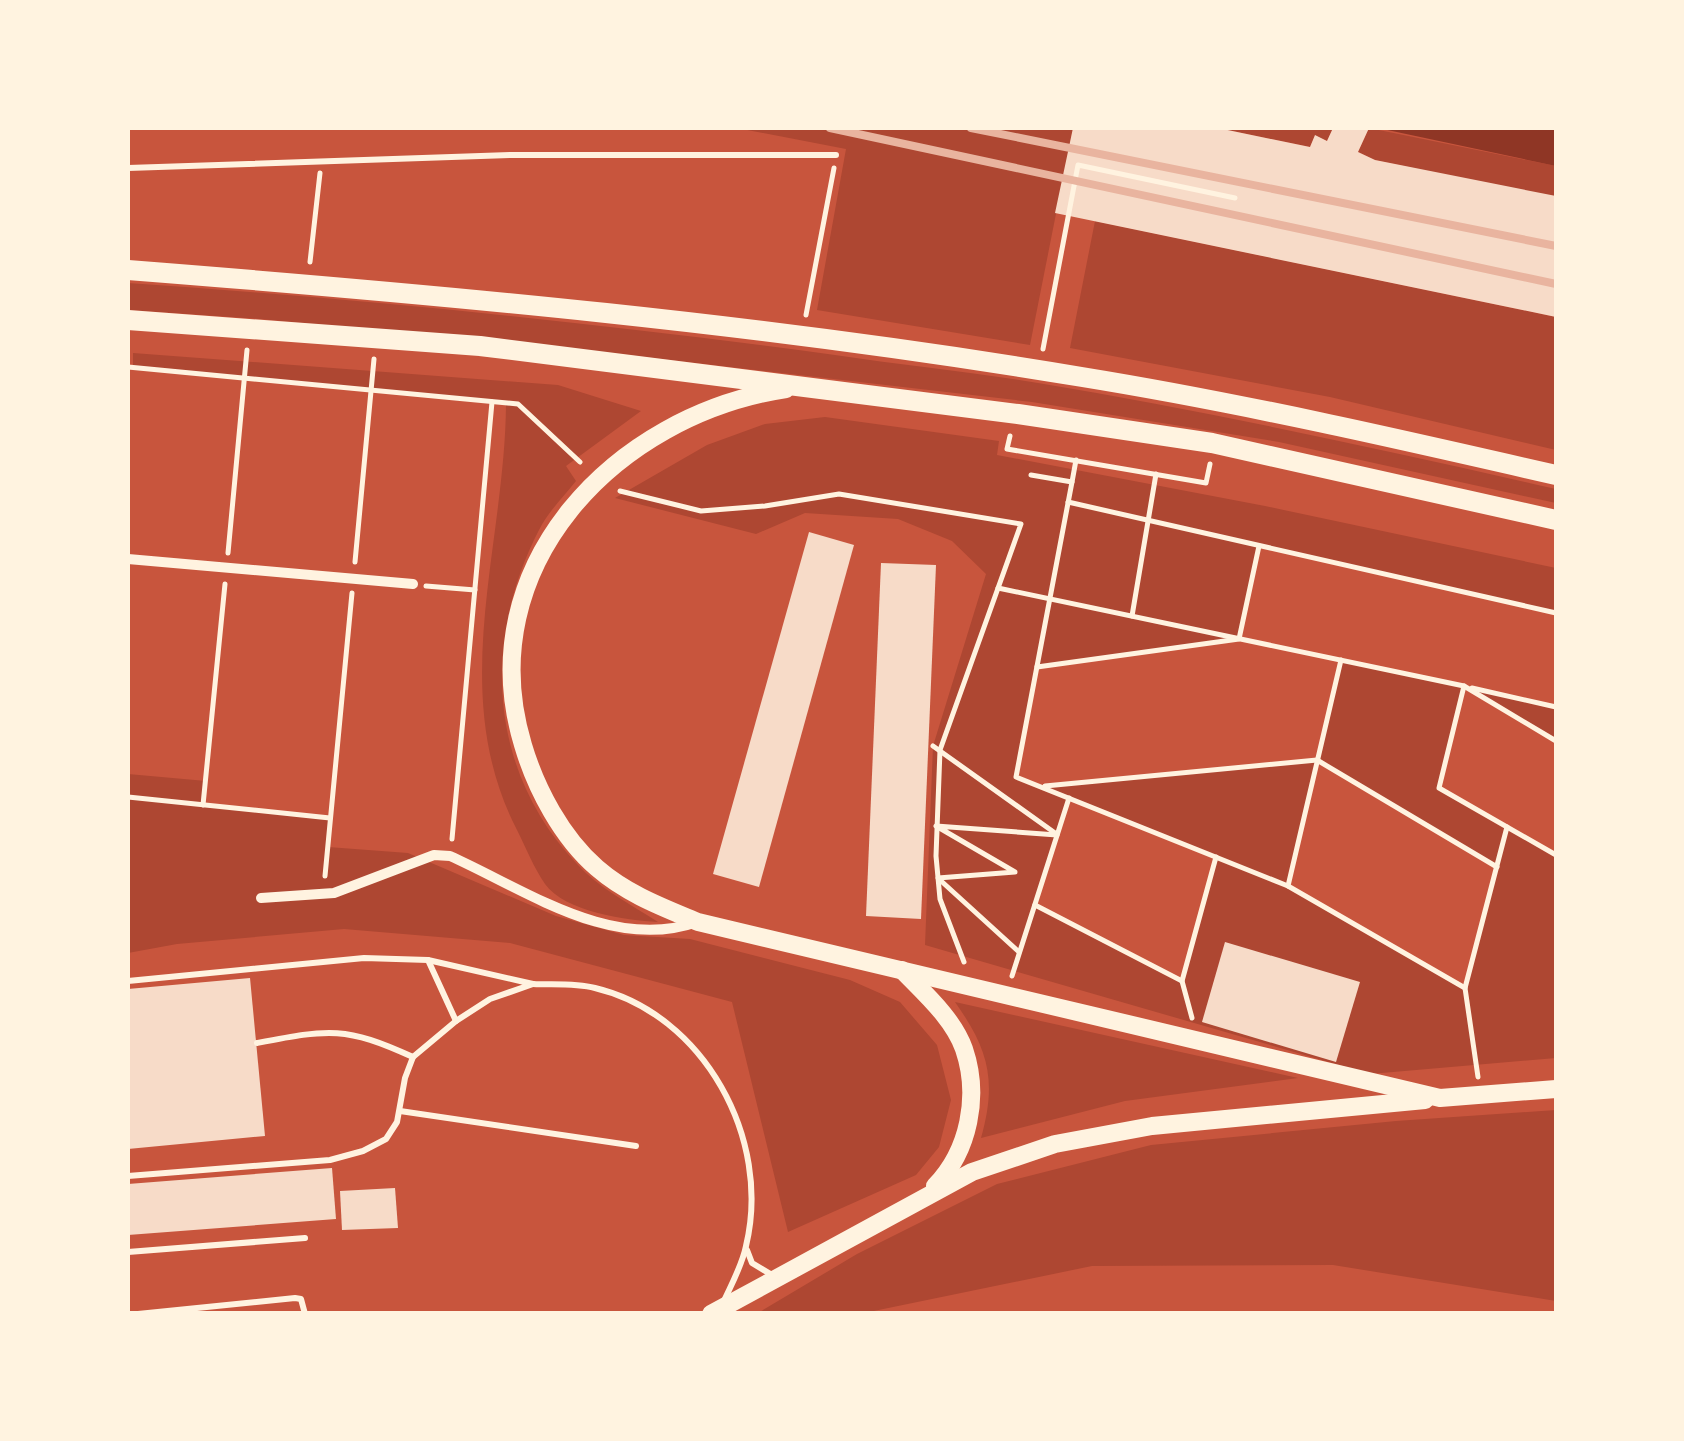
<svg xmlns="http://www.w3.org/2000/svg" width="1684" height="1441" font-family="'Fira Sans',sans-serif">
	<rect width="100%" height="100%" fill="#c8553d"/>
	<g fill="#ae4732" fill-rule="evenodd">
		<path d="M 737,128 L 1073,128 L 1030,345 L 817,310 L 846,149 Z"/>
		<path d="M 1218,128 L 1333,128 L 1327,141 L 1315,136 L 1310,147 Z"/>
		<path d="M 1369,128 L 1556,166 L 1556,198 L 1375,160 L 1358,152 Z"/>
		<path d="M 1095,221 L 1556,317 L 1556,450 L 1330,397 L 1070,348 Z"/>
		<path d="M 128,283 C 364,299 600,323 835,355 C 902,365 970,372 1038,383 C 1212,412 1385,450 1556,489 L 1556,503 L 1279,442 L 1032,402 L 567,348 L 260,319 L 128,310 Z"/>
		<path d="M 133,353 L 558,385 L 641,411 L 566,466 L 576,481 C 564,496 548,512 539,530 C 482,640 488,771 577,864 C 599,888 630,904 658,922 C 626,920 565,912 545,884 C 534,868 526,848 517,830 C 446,692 505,548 506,404 L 133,367 Z"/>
		<path d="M 825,417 L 999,441 L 997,455 L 1265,506 L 1556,568 L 1556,613 L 1260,546 L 1239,639 L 1037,667 L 1016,776 L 1041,786 L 1317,760 L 1341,660 L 1556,707 L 1556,741 L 1464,687 L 1439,787 L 1556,855 L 1556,1058 L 1370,1074 L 925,945 L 933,746 L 986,574 L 952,541 L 898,519 L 805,513 L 756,534 L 615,498 L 707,445 L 765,424 ZM 1317,761 L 1496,867 L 1465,988 L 1288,886 ZM 1069,798 L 1215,857 L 1181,980 L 1035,905 Z"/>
		<path d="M 128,774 L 206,781 L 203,804 L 330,818 L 328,847 L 408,853 L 556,916 L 624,935 L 690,939 L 850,980 L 900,1002 L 937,1045 L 951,1100 L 939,1147 L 916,1175 L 788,1232 L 732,1002 L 510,943 L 344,929 L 177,944 L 128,953 Z"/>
		<path d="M 955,1002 L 1298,1078 L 1125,1101 L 981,1138 C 997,1081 989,1050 955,1002 Z"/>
		<path d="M 1556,1110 L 1556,1301 L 1333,1265 L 1092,1266 L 864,1313 L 758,1313 L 857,1254 L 997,1184 L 1151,1145 L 1396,1121 Z"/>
	</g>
	<path fill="#8f3625" d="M 1378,128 L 1556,128 L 1556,166 Z"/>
	<g fill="#f7dbc8">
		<path d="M 1073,128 L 1218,128 L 1310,147 L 1315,135 L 1327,141 L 1333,128 L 1369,128 L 1358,152 L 1375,160 L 1556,196 L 1556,317 L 1055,213 Z"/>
		<path d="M 809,532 L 854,545 L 759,887 L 713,874 Z"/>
		<path d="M 881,563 L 936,565 L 921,919 L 866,916 Z"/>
		<path d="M 1225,942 L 1360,982 L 1336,1062 L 1202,1022 Z"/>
		<path d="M 250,978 L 265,1136 L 128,1149 L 128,989 Z"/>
		<path d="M 332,1168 L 336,1219 L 128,1235 L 128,1184 Z"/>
		<path d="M 395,1188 L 398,1228 L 342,1230 L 340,1191 Z"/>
	</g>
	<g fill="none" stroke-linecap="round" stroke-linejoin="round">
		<g stroke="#fff3e0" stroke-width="5">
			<path d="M 310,262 L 320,173"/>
			<path d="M 806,315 L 834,168"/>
			<path d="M 1043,349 L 1078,165 L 1235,198"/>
			<path d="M 128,367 L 518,404 L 580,462"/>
			<path d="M 1010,436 L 1007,449 L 1206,483 L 1210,464"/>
			<path d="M 1031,475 L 1072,482 L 1076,460"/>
			<path d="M 1072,482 L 1016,777 L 1288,886 L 1465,988"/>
			<path d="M 620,491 L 701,511 L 765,506 L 839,494 L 1021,524 L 940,750 L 936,856 L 940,899 L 964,962"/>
			<path d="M 1068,502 L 1556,613"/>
			<path d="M 228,553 L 247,350"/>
			<path d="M 355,562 L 374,359"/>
			<path d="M 426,586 L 475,590"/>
			<path d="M 998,588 L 1464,686 L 1556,741"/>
			<path d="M 1132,616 L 1156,474"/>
			<path d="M 1037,667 L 1239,639 L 1259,546"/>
			<path d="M 1464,686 L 1439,788 L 1556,855"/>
			<path d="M 1472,688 L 1556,707"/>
			<path d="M 933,746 L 1055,833"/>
			<path d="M 1045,786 L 1317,760 L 1497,867"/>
			<path d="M 128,797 L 330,818"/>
			<path d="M 203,805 L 225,584"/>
			<path d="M 452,839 L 492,402"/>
			<path d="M 325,876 L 352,593"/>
			<path d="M 938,878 L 1015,872 L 936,826 L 1057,835"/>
			<path d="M 940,880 L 1019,952"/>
			<path d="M 1288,886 L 1341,660"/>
			<path d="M 1035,905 L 1182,981"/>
			<path d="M 1012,976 L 1069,798"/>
			<path d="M 1192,1018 L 1182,981 L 1216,857"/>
			<path d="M 1478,1077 L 1465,988 L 1507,827"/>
		</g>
		<g stroke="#fff3e0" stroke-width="6">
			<path d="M 128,168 L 510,155 L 836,155"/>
			<path d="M 428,960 L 456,1021"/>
			<path d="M 128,981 L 364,958 L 428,960 L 533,984 L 490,999 L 456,1021 L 413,1057 L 405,1078 L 397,1122 L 386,1139 L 363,1151 L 330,1160 L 128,1176"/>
			<path d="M 533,984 C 553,985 575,983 595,988 C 704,1014 772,1139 746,1246 C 742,1266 731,1285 723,1303"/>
			<path d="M 257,1043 C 330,1029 345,1026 413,1057"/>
			<path d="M 400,1111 L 636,1146"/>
			<path d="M 747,1250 L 752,1263 L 772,1275"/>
			<path d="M 128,1252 L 305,1238"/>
			<path d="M 138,1314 L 295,1298 L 301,1299 L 305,1314"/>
		</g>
		<g stroke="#fff3e0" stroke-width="10">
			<path d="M 128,559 L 413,584"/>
			<path d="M 261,898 L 334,893 L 434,855 L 450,856 C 526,890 612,952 697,922"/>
		</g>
		<g stroke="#fff3e0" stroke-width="18">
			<path d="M 786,389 C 615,415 469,567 523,745 C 536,789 562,838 597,868 C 627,894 662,907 698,922 L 1440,1098 L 1556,1089"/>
			<path d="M 902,970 C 924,993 953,1018 964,1049 C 980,1096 969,1151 935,1186"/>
			<path d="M 711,1314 L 972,1172 L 1055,1144 L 1152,1126 L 1425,1100"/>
		</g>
		<g stroke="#fff3e0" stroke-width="20">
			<path d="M 128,270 C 447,295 766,324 1082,377 C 1242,403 1399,439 1556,475"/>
			<path d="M 128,320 L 480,346 L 1018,414 L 1212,443 L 1556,520"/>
		</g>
		<g stroke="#e9b49f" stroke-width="8">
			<path d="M 830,128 L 1556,284"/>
			<path d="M 971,128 L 1556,246"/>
		</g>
	</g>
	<rect width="1684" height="1441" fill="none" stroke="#fff3e0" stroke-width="260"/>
</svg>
